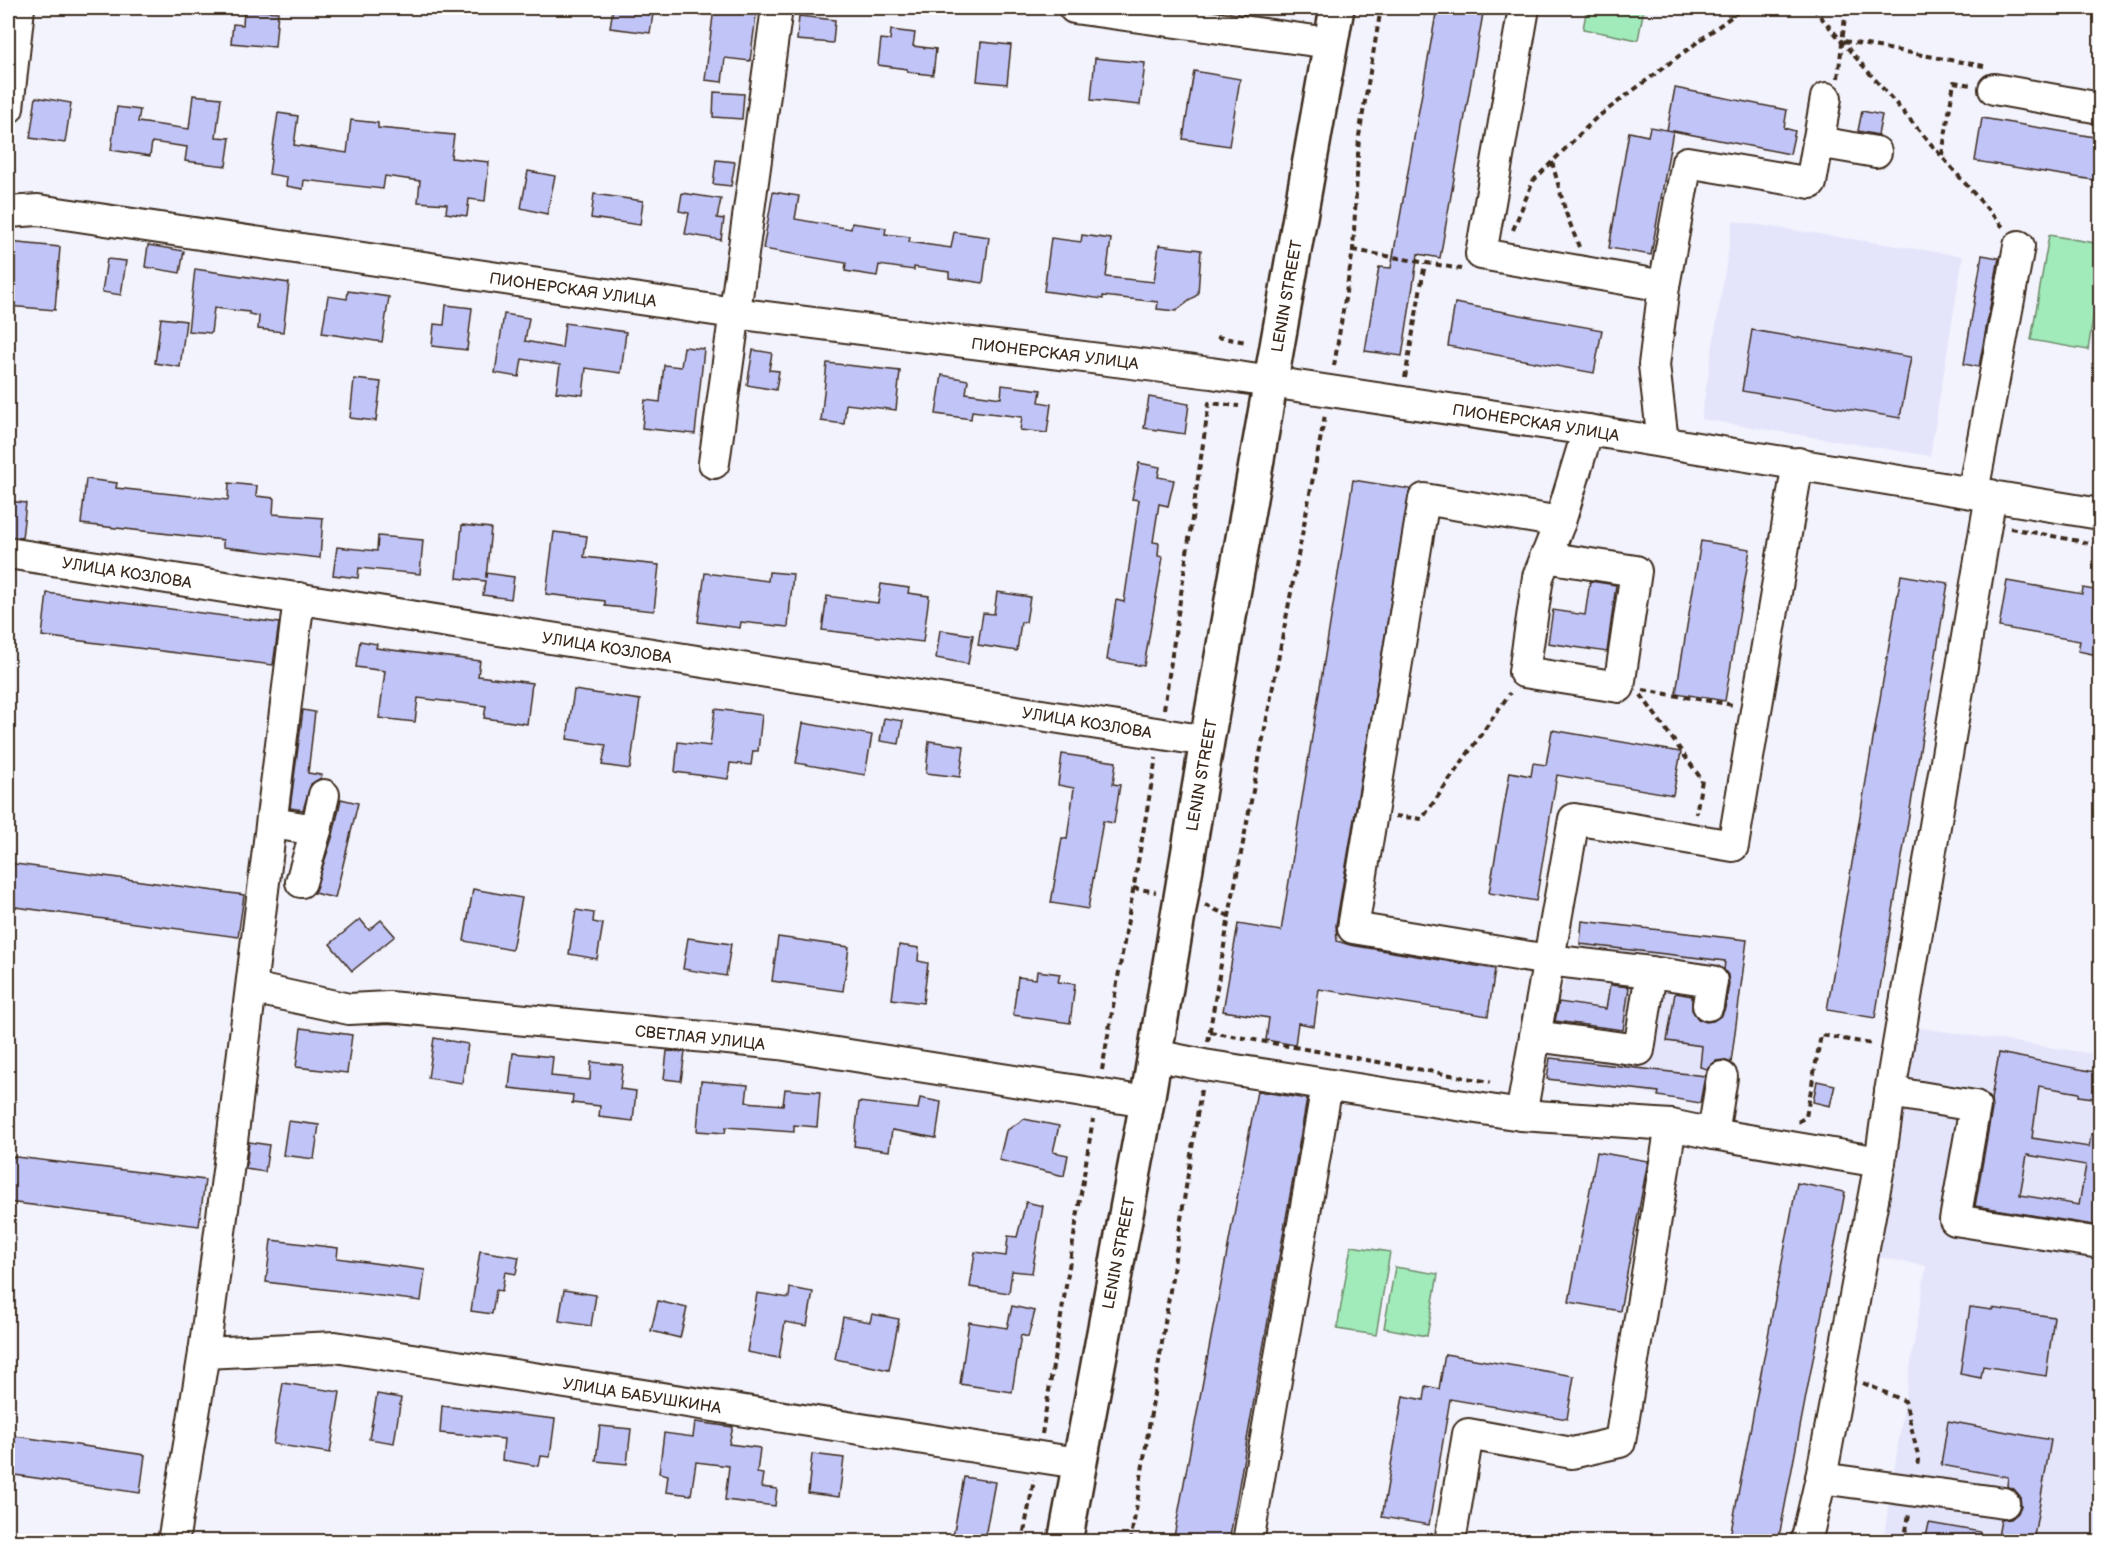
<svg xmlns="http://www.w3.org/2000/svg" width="2108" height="1549" font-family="'Balsamiq Sans',sans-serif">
	<rect width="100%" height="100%" fill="#f3f3fd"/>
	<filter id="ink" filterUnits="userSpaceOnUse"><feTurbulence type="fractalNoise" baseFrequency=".0167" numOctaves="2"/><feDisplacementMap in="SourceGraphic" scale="12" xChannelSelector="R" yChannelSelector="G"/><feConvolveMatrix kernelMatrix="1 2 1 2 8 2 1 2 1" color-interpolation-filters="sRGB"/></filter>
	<g filter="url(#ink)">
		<g fill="#e4e5fb">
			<path d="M 1733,221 L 1963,256 L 1930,456 L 1701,419 Z"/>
			<path d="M 1582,921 L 1747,940 L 1730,1073 L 1707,1104 L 1658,1096 L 1630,1088 L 1547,1079 L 1557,1002 L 1580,944 Z"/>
			<path d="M 1909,1026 L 2100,1055 L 2100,1541 L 1883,1541 L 1926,1266 L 1873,1256 Z"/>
		</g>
		<g fill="#a1eab9" stroke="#6e8a6c" stroke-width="1.5">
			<path d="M 1587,8 L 1644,8 L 1638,40 L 1583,29 Z"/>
			<path d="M 2049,235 L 2100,244 L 2100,273 L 2088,350 L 2031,340 Z"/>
			<path d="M 1351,1246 L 1390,1252 L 1376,1335 L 1337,1329 Z"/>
			<path d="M 1395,1267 L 1438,1274 L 1427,1336 L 1384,1328 Z"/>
		</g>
		<g fill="#c1c4f7" stroke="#3b2a1e" stroke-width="1.5" fill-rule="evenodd">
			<path d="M 613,8 L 654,8 L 650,33 L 610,28 Z"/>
			<path d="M 714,8 L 757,8 L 750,61 L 725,58 L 722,82 L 705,80 Z"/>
			<path d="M 1437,8 L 1484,8 L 1440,258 L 1418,254 L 1402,356 L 1365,351 L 1379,267 L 1391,268 Z"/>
			<path d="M 244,10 L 278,12 L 275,47 L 231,43 L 233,24 L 243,25 Z"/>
			<path d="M 799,16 L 835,20 L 833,43 L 797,40 Z"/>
			<path d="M 891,30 L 915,33 L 913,46 L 936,49 L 933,75 L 907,72 L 907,69 L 878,65 L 881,39 L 890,40 Z"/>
			<path d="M 981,42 L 1011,45 L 1007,84 L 977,81 Z"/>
			<path d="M 1095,58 L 1145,63 L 1140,105 L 1091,100 Z"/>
			<path d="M 1194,71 L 1240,79 L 1229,146 L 1183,139 Z"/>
			<path d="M 1675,88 L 1787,110 L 1784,128 L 1795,131 L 1790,154 L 1673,131 L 1651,255 L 1609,248 L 1629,132 L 1648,136 L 1650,127 L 1672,131 L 1667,130 Z"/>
			<path d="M 714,92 L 744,94 L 742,119 L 713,117 Z"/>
			<path d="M 193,95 L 221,98 L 216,137 L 230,138 L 226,166 L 185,161 L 187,147 L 152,142 L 150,156 L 111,150 L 117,107 L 140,110 L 138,122 L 189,129 Z"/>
			<path d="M 36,97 L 71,103 L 65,143 L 30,138 Z"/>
			<path d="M 1862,111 L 1882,115 L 1878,135 L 1858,131 Z"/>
			<path d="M 278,113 L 298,116 L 294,145 L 347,153 L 351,120 L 378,123 L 378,128 L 454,135 L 451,158 L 489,162 L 485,201 L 469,199 L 467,216 L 446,213 L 447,204 L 418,202 L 420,181 L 385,176 L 383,189 L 304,180 L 303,189 L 286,186 L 287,177 L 269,174 Z"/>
			<path d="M 1982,118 L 2100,138 L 2100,181 L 1975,161 Z"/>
			<path d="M 716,160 L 735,162 L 731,186 L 713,184 Z"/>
			<path d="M 528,171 L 555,176 L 547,214 L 521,208 Z"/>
			<path d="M 773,192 L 799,196 L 795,219 L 851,229 L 852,223 L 886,228 L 885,234 L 910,237 L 909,242 L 951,248 L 954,232 L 989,237 L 983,283 L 949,278 L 949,272 L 914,267 L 914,270 L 879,265 L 877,276 L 845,271 L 846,263 L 763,249 Z"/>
			<path d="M 682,193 L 721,199 L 717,218 L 724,219 L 721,240 L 685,234 L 689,213 L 679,211 Z"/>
			<path d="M 594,194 L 643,201 L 640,225 L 591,218 Z"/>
			<path d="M 1082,235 L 1111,239 L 1106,277 L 1154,282 L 1159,245 L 1201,250 L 1198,294 L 1176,311 L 1157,309 L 1158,302 L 1103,296 L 1103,299 L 1044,291 L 1051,238 L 1081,242 Z"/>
			<path d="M 8,242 L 60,247 L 55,310 L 8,306 Z"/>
			<path d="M 148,245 L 184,251 L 180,273 L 145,267 Z"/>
			<path d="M 1982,255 L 1999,258 L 1979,367 L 1964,364 Z"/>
			<path d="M 107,259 L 126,261 L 121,295 L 102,292 Z"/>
			<path d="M 195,269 L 289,283 L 283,332 L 258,329 L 259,316 L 249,314 L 249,312 L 214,308 L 211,333 L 188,331 Z"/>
			<path d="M 348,291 L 389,297 L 382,342 L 322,333 L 328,296 L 347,299 Z"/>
			<path d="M 1455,303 L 1602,330 L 1594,373 L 1448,346 Z"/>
			<path d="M 446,305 L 472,308 L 467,350 L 432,346 L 434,324 L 444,325 Z"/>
			<path d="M 504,314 L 529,318 L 525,341 L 562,348 L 565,323 L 626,332 L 621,373 L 586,368 L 583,395 L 556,392 L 560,365 L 522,359 L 519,377 L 495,373 Z"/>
			<path d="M 161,318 L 186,321 L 180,367 L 155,363 Z"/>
			<path d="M 1752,330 L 1911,357 L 1900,418 L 1742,391 Z"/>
			<path d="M 684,347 L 704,349 L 695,434 L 642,428 L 645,400 L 660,402 L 664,365 L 681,367 Z"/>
			<path d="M 753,350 L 772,353 L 769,370 L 779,371 L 776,390 L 747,385 Z"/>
			<path d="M 827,363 L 900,371 L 896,410 L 846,404 L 844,424 L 821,421 Z"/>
			<path d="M 942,375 L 968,380 L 966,393 L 1001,398 L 1002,385 L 1041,390 L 1039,402 L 1051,404 L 1047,433 L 1020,430 L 1022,417 L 972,411 L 971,419 L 936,414 Z"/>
			<path d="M 354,379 L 381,382 L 376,421 L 350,418 Z"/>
			<path d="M 1149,397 L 1189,404 L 1185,434 L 1144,428 Z"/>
			<path d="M 1139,463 L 1160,467 L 1158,477 L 1174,480 L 1168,506 L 1159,504 L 1153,542 L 1159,543 L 1158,556 L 1163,557 L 1144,666 L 1107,660 L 1116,600 L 1124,602 L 1139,500 L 1132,499 Z"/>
			<path d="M 86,479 L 117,483 L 116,488 L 228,500 L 229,483 L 257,486 L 256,496 L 274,498 L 273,514 L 323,518 L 320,558 L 223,547 L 223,540 L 81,524 Z"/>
			<path d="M 1353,480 L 1410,489 L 1336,925 L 1337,941 L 1350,945 L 1495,969 L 1488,1016 L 1319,989 L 1314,1026 L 1298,1023 L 1295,1045 L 1266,1040 L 1269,1018 L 1223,1011 L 1238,924 L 1281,931 Z"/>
			<path d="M 8,501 L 26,503 L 22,538 L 8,536 Z"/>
			<path d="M 462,525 L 491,528 L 486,578 L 486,573 L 514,577 L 511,599 L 483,595 L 485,581 L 457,578 Z"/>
			<path d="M 554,532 L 587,536 L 584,557 L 659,565 L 654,611 L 605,606 L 605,601 L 546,594 Z"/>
			<path d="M 378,536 L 423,540 L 420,574 L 359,568 L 358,578 L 333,575 L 337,547 L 377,551 Z"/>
			<path d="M 1701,541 L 1750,549 L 1725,701 L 1676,693 Z"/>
			<path d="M 769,572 L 793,574 L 788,627 L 741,622 L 740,628 L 698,622 L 705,573 L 768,581 Z"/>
			<path d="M 1901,575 L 1948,583 L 1875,1018 L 1827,1010 Z"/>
			<path d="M 1590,581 L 1616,585 L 1607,652 L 1548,643 L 1553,610 L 1585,615 Z"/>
			<path d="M 2007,581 L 2082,594 L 2083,588 L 2100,591 L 2100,637 L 2097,655 L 2078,651 L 2080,641 L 1999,627 Z"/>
			<path d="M 881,584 L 909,588 L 908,593 L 929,596 L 923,642 L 822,630 L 827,596 L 878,603 Z"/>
			<path d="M 997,592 L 1030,597 L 1026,622 L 1021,622 L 1017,651 L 978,645 L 983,613 L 994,614 Z"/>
			<path d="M 47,593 L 279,623 L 273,665 L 42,636 Z"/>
			<path d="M 940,630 L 973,635 L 968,664 L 936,658 Z"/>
			<path d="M 360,641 L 377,644 L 376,648 L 480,661 L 478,676 L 532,683 L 527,724 L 484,718 L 486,706 L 418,698 L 415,722 L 379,718 L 385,671 L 356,667 Z"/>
			<path d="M 574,690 L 640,700 L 630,769 L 602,765 L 606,745 L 567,739 Z"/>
			<path d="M 715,709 L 762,715 L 758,751 L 753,751 L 751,765 L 730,763 L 728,779 L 675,772 L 678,742 L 710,746 Z"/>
			<path d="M 303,710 L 315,712 L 308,773 L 322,775 L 321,778 L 311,784 L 303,810 L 290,808 Z"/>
			<path d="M 884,718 L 903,721 L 899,744 L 880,741 Z"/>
			<path d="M 803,723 L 872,735 L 865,775 L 796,763 Z"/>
			<path d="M 1552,730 L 1681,752 L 1673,795 L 1557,775 L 1536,901 L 1489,893 L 1510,772 L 1531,776 L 1533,763 L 1546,765 Z"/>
			<path d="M 929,741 L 964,746 L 960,777 L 926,773 Z"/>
			<path d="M 1062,754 L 1116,762 L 1113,784 L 1120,785 L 1114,823 L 1103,821 L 1088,909 L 1051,903 L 1062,838 L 1067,839 L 1074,788 L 1058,785 Z"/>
			<path d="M 341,799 L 358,803 L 335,898 L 314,893 L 333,835 Z"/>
			<path d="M 8,863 L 244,895 L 238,937 L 8,906 Z"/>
			<path d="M 473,889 L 522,898 L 512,950 L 464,941 Z"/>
			<path d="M 576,910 L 594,913 L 593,922 L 603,924 L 597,959 L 569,954 Z"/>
			<path d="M 360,919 L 369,930 L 381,920 L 395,936 L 352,971 L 330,944 Z"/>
			<path d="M 1582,921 L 1747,940 L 1731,1063 L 1724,1060 L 1716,1061 L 1707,1069 L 1700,1067 L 1702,1046 L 1667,1041 L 1675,993 L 1692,996 L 1692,1010 L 1698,1019 L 1706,1022 L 1713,1021 L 1722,1015 L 1725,1008 L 1729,984 L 1728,975 L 1724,970 L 1725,961 L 1580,944 Z"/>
			<path d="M 778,937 L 849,947 L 843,991 L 772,981 Z"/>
			<path d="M 688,938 L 731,944 L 726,976 L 683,969 Z"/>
			<path d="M 899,945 L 919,948 L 918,961 L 928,963 L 923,1003 L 892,999 Z"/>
			<path d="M 1037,971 L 1060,974 L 1058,982 L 1075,984 L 1070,1023 L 1013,1015 L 1018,977 L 1036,979 Z"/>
			<path d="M 1610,985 L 1629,987 L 1623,1030 L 1555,1021 L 1559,1002 L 1606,1009 Z"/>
			<path d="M 301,1028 L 352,1035 L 347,1073 L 296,1067 Z"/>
			<path d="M 434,1038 L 468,1044 L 462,1083 L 428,1078 Z"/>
			<path d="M 667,1051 L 685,1052 L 681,1081 L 664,1079 Z"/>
			<path d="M 513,1053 L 553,1057 L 551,1076 L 590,1080 L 591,1062 L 623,1065 L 620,1089 L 636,1091 L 633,1121 L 599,1117 L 600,1106 L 572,1103 L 573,1095 L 509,1088 Z"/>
			<path d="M 1999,1053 L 2100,1073 L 2100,1099 L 2079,1096 L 2079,1093 L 2039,1086 L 2032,1138 L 2089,1147 L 2091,1134 L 2100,1135 L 2100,1226 L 1975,1206 L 1992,1109 L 1991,1099 ZM 2027,1155 L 2086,1165 L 2079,1205 L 2020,1195 Z"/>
			<path d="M 1550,1058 L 1705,1076 L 1700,1103 L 1658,1096 L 1659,1092 L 1547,1079 Z"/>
			<path d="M 701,1081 L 748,1085 L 746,1102 L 783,1105 L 785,1089 L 820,1092 L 817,1127 L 794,1125 L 794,1132 L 726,1127 L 725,1133 L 697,1131 Z"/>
			<path d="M 1817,1081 L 1835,1085 L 1830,1106 L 1813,1102 Z"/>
			<path d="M 1257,1091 L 1307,1099 L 1229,1542 L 1173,1542 Z"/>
			<path d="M 920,1098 L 941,1102 L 936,1138 L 892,1130 L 889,1151 L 854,1146 L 859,1102 L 918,1109 Z"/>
			<path d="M 1024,1119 L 1059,1126 L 1053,1152 L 1068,1155 L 1064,1176 L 999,1160 L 1006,1131 Z"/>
			<path d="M 288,1121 L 319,1125 L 314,1159 L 283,1155 Z"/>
			<path d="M 249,1142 L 269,1145 L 265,1172 L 246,1169 Z"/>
			<path d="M 1597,1152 L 1648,1161 L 1620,1311 L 1569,1302 Z"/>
			<path d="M 8,1156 L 205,1180 L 199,1226 L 8,1202 Z"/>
			<path d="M 1797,1183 L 1845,1192 L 1778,1542 L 1729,1542 Z"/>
			<path d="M 1026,1202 L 1043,1206 L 1032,1273 L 1012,1271 L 1009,1293 L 970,1287 L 975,1252 L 1006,1256 L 1008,1236 L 1017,1237 Z"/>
			<path d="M 271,1240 L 338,1248 L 337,1258 L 425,1270 L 421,1301 L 266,1282 Z"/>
			<path d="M 480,1251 L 519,1257 L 516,1274 L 505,1272 L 502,1291 L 496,1290 L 492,1314 L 471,1311 Z"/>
			<path d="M 790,1288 L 813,1292 L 807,1326 L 785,1322 L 779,1358 L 747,1352 L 757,1293 L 789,1298 Z"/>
			<path d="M 564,1290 L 596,1295 L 591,1326 L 559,1321 Z"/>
			<path d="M 658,1301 L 687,1308 L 680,1338 L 651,1331 Z"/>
			<path d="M 1012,1306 L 1035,1311 L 1028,1337 L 1021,1335 L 1012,1392 L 960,1384 L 969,1322 L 1007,1328 Z"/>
			<path d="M 1970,1307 L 1992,1310 L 1992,1308 L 2054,1317 L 2046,1376 L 1983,1366 L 1981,1378 L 1960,1374 Z"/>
			<path d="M 872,1314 L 899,1319 L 889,1370 L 835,1359 L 843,1317 L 870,1322 Z"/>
			<path d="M 1445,1354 L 1574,1376 L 1567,1419 L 1450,1399 L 1429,1525 L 1382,1517 L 1403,1396 L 1424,1400 L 1426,1386 L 1439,1389 Z"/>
			<path d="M 283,1383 L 340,1392 L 330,1453 L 273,1444 Z"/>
			<path d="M 377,1394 L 401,1398 L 394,1443 L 369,1439 Z"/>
			<path d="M 442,1406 L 555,1419 L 550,1457 L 541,1456 L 539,1466 L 502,1460 L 504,1439 L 440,1433 Z"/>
			<path d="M 1948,1421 L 2051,1440 L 2033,1542 L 1997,1542 L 2001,1520 L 2011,1519 L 2018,1513 L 2021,1506 L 2020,1496 L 2014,1489 L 2007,1486 L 2008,1477 L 1941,1465 Z"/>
			<path d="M 695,1422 L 733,1427 L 729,1444 L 760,1448 L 757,1473 L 763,1474 L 761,1487 L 777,1489 L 775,1506 L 725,1500 L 729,1466 L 696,1462 L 691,1495 L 666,1492 L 668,1475 L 659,1473 L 664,1433 L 693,1437 Z"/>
			<path d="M 600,1426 L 631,1429 L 627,1464 L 596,1461 Z"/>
			<path d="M 8,1435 L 145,1455 L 140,1493 L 8,1474 Z"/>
			<path d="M 812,1454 L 844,1458 L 839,1497 L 808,1493 Z"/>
			<path d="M 964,1477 L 995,1482 L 984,1542 L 952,1542 Z"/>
			<path d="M 1929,1523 L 1981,1532 L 1980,1542 L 1925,1542 Z"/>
		</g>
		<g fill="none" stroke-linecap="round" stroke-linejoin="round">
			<defs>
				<g id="minor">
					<path d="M 1074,8 L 1330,43"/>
					<path d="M 1524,8 L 1481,254 L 1664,286"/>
					<path d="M 1994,89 L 2100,108"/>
					<path d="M 8,108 L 19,8"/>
					<path d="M 1818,142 L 1876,152"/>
					<path d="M 8,212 L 38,210 L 734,313 L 1211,373 L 1588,430 L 2100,514"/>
					<path d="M 1588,430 L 1560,522 L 1424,499 L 1353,928 L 1548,960 L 1651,972"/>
					<path d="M 1663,442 L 1654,365 L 1664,286 L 1687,162 L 1811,183 L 1826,98"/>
					<path d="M 714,463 L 777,8"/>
					<path d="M 1973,492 L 2019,246"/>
					<path d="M 8,553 L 1207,741"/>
					<path d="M 1545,557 L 1636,571 L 1619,687 L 1524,672 L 1538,577 L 1560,522"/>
					<path d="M 272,823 L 316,830 L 324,795"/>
					<path d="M 301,882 L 316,830"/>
					<path d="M 252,988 L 349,1009 L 389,1007 L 779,1044 L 1147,1102"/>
					<path d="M 1535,1036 L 1639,1050 L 1651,972 L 1712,981 L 1708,1005"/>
					<path d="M 1154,1055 L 1204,1065 L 1521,1115 L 1671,1125"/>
					<path d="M 1890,1092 L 1975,1106 L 1955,1220 L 2100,1243"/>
					<path d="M 1521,1115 L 1574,819 L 1733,846 L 1798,463"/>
					<path d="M 1713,1134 L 1722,1077"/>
					<path d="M 204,1353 L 335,1347 L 1078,1463"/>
					<path d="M 1821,1478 L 2004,1503"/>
					<path d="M 173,1542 L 204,1353 L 233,1133 L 299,598"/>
					<path d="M 1248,1542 L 1327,1085"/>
					<path d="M 1450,1542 L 1468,1434 L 1572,1453 L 1620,1442 L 1671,1125 L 1713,1134 L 1880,1162"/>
					<path d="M 1806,1542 L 1821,1478 L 1880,1162 L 1890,1092 L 1991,495"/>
				</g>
				<path id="major" d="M 1065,1542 L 1147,1102 L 1207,741 L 1337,8"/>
			</defs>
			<use href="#minor" stroke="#3b2a1e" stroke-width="34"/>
			<use href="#major" stroke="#3b2a1e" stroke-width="38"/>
			<g stroke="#3b2a1e" stroke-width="4" stroke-dasharray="6 4.5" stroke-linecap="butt">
				<path d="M 1813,8 L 2003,227"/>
				<path d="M 1844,41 L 1984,66"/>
				<path d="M 1838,78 L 1846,8"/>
				<path d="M 1942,155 L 1954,82 L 1971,85"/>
				<path d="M 1552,162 L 1566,213 L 1579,247"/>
				<path d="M 1513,230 L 1533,181 L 1595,119 L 1743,8"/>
				<path d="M 1353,250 L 1461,269"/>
				<path d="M 1217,337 L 1247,342"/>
				<path d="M 1334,366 L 1353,250 L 1359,136 L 1381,8"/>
				<path d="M 1405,378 L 1425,263"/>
				<path d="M 2010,528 L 2100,545"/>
				<path d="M 1643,690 L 1733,705"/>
				<path d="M 1641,695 L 1702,780 L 1696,814"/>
				<path d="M 1164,709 L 1209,403 L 1239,406"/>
				<path d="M 1395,816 L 1422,819 L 1510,693"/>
				<path d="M 1133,888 L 1156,892"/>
				<path d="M 1205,905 L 1229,916"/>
				<path d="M 1210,1032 L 1490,1082"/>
				<path d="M 1208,1042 L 1229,916 L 1325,415"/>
				<path d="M 1102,1070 L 1156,758"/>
				<path d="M 1798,1122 L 1806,1117 L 1821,1035 L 1872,1044"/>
				<path d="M 1863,1383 L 1905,1401 L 1919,1460 L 1918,1466"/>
				<path d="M 1042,1434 L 1093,1119"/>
				<path d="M 1022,1542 L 1034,1480"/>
				<path d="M 1130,1542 L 1136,1510 L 1201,1090"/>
				<path d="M 1904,1542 L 1909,1514"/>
			</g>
			<use href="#minor" stroke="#fff" stroke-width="30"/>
			<use href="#major" stroke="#fff" stroke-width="33"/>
		</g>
	</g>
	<g text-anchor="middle" stroke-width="4.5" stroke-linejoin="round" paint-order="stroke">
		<g font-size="16" fill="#3b2a1e" stroke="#fff">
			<text transform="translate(573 289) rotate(8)" y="6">ПИОНЕРСКАЯ УЛИЦА</text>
			<text transform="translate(1286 296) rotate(-80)" y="6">LENIN STREET</text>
			<text transform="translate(1055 353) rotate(7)" y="6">ПИОНЕРСКАЯ УЛИЦА</text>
			<text transform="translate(1536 422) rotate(9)" y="6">ПИОНЕРСКАЯ УЛИЦА</text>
			<text transform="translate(127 572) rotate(9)" y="6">УЛИЦА КОЗЛОВА</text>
			<text transform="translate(607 647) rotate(9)" y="6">УЛИЦА КОЗЛОВА</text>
			<text transform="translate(1087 722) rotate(9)" y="6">УЛИЦА КОЗЛОВА</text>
			<text transform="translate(1201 775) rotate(-80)" y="6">LENIN STREET</text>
			<text transform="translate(700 1037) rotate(6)" y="6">СВЕТЛАЯ УЛИЦА</text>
			<text transform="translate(1118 1253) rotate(-79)" y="6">LENIN STREET</text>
			<text transform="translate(642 1395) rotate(9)" y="6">УЛИЦА БАБУШКИНА</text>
		</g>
	</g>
	<rect width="2108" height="1549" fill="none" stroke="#fff" stroke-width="30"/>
	<rect x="15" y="15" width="2078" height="1519" fill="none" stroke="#3b2a1e" stroke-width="2" filter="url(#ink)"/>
</svg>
